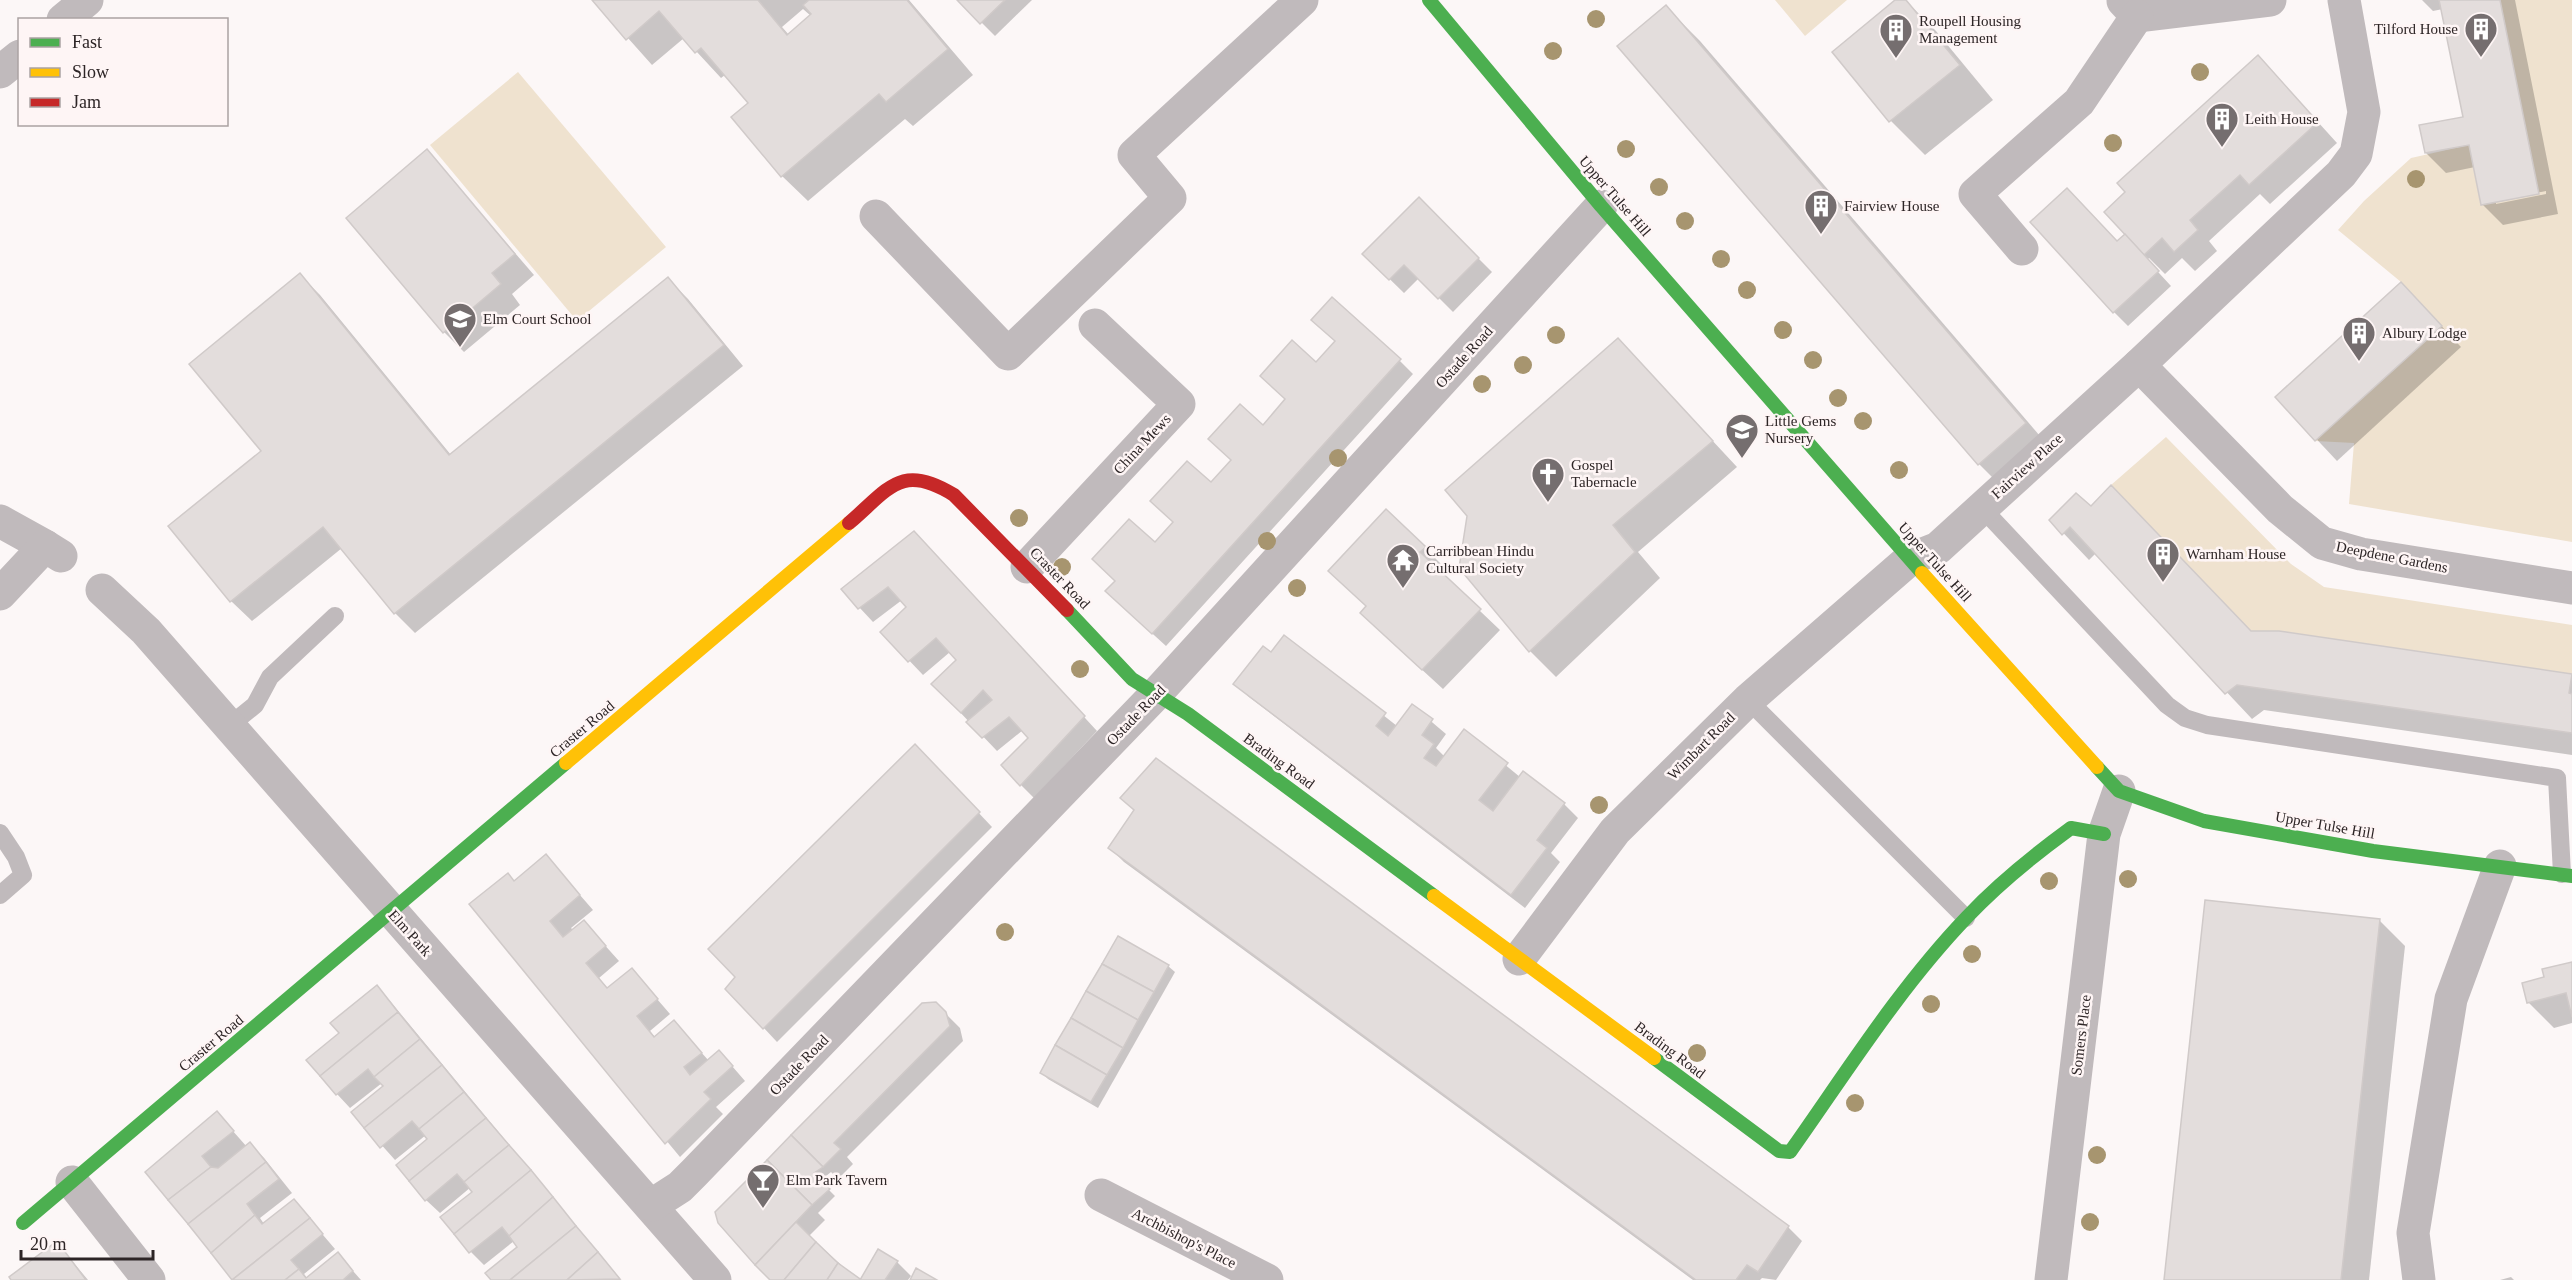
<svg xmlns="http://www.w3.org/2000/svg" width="2572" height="1280" font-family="'Times New Roman',serif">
	<rect width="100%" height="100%" fill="#fcf7f7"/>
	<g fill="#efe2cf">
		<path d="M 1775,0 L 1847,0 L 1805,36 Z"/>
		<path d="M 2500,0 L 2572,0 L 2572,542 L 2349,504 L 2354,443 L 2315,441 L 2442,326 L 2401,282 L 2338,230 L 2364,201 L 2411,158 L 2469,145 L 2481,205 Z"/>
		<path d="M 518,72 L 666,247 L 577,321 L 430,145 Z"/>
		<path d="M 2166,437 L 2291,564 L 2324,587 L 2572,625 L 2572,674 L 2279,631 L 2251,631 L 2111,485 Z"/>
	</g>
	<g fill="#0003" fill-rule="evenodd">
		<path d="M 594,0 L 909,0 L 973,75 L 913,126 L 905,119 L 808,201 L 782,176 L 750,103 L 725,75 L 721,78 L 684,38 L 652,65 ZM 803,9 L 811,16 L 789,35 L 782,27 Z"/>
		<path d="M 959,0 L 1032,0 L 995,36 Z"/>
		<path d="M 1897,0 L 1905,0 L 1936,31 L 1993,100 L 1925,155 L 1891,121 L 1834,52 Z"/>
		<path d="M 2422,0 L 2515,0 L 2558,214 L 2503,225 L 2482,204 L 2475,167 L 2446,173 L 2426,153 L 2464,118 L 2443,9 L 2433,11 ZM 2546,191 L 2546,194 L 2496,204 L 2496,201 Z"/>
		<path d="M 1666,7 L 1700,41 L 2059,458 L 2013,498 L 1979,464 Z"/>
		<path d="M 2278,78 L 2337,143 L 2270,204 L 2260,194 L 2209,241 L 2217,251 L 2195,271 L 2182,258 L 2165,274 L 2149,258 L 2147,260 L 2171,286 L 2128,326 L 2114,312 L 2117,243 Z"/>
		<path d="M 427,151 L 534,275 L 512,294 L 520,305 L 464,352 L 444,332 Z"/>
		<path d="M 1419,199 L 1492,272 L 1453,312 L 1419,278 L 1404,293 L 1364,254 Z"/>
		<path d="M 300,275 L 320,295 L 451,455 L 668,279 L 688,299 L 743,366 L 415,633 L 395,613 L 342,548 L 252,621 L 231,601 Z"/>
		<path d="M 2421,304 L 2461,347 L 2337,461 L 2277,397 Z"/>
		<path d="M 1327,334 L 1399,360 L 1413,374 L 1166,646 L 1121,605 L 1155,544 L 1211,485 L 1336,342 Z"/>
		<path d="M 1643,366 L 1737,467 L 1638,552 L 1660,578 L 1556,677 L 1530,651 L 1460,568 Z"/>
		<path d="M 2091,508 L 2251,632 L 2572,675 L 2572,755 L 2264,710 L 2252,719 L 2096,553 L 2089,560 L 2051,520 Z"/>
		<path d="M 928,547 L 1097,731 L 1034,798 L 1021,785 L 1030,738 L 1023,730 L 997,751 L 933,684 L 958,660 L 950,652 L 923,675 L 882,632 L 908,607 L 902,600 L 873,622 L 843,590 Z"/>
		<path d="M 1425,548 L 1445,568 L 1440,573 L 1500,630 L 1443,689 L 1382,633 L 1367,607 L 1330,571 Z"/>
		<path d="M 1284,637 L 1397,726 L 1413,706 L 1446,734 L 1436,748 L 1445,757 L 1464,731 L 1520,777 L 1564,804 L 1578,818 L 1551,853 L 1560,862 L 1525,908 L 1249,697 L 1235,683 L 1271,654 Z"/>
		<path d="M 929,760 L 992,827 L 777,1042 L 727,989 Z"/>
		<path d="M 1110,848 L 1788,1227 L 1802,1241 L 1776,1280 L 1762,1278 L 1760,1280 L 1693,1280 L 1124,862 Z"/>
		<path d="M 546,856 L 593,910 L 571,928 L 573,930 L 584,922 L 619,961 L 599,978 L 608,989 L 632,970 L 670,1014 L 650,1031 L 655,1037 L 674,1022 L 709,1061 L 732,1066 L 745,1081 L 716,1107 L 723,1114 L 680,1157 L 471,905 L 515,882 Z"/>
		<path d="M 2379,920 L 2405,946 L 2369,1280 L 2165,1280 Z"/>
		<path d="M 2572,963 L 2572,1023 L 2554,1028 L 2528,1002 L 2545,978 Z"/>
		<path d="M 1168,966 L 1175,972 L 1098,1108 L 1048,1079 L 1042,1073 Z"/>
		<path d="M 377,987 L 390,1001 L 621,1280 L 493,1280 L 519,1247 L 514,1241 L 484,1265 L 471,1252 L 474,1192 L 471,1187 L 440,1213 L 426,1200 L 430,1139 L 426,1135 L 395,1160 L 353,1113 L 385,1086 L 382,1083 L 350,1108 L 337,1094 L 341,1034 Z"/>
		<path d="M 945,1013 L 960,1028 L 963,1041 L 847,1157 L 853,1164 L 838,1179 L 831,1172 L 820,1181 L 835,1196 L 818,1213 L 825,1220 L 809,1236 L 858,1280 L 773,1280 L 719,1222 Z"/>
		<path d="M 217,1113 L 247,1147 L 250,1144 L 264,1158 L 292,1193 L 260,1218 L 264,1224 L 294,1201 L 335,1249 L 304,1274 L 307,1278 L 338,1254 L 361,1280 L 234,1280 L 147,1172 Z"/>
		<path d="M 57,1243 L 88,1280 L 13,1280 Z"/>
		<path d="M 897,1262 L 911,1276 L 908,1280 L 862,1280 Z"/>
		<path d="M 2511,1277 L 2514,1280 L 2500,1280 Z"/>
	</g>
	<g fill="#e3dddc" stroke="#d0cac9" stroke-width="1.5">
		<path d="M 592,0 L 758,0 L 787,35 L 811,14 L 803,5 L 809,0 L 907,0 L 948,49 L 886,102 L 879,94 L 781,177 L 731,117 L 748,103 L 701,48 L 695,53 L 659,11 L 626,40 Z"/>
		<path d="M 957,0 L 1005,0 L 980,24 Z"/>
		<path d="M 1895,0 L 1906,0 L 1960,65 L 1889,122 L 1832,52 Z"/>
		<path d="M 2439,0 L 2500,0 L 2539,194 L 2481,205 L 2469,145 L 2425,153 L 2419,125 L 2463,117 Z"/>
		<path d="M 1666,5 L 2026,423 L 1978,465 L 1617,46 Z"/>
		<path d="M 2258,55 L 2318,122 L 2249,185 L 2240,175 L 2190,220 L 2198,230 L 2174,252 L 2162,238 L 2144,255 L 2104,212 L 2125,192 L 2117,183 Z"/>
		<path d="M 427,149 L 515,254 L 492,273 L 501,284 L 443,333 L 346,218 Z"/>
		<path d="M 2067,188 L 2117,241 L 2125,234 L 2159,271 L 2113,313 L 2030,222 Z"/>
		<path d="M 1419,197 L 1479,258 L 1438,299 L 1404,265 L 1389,280 L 1362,254 Z"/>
		<path d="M 300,273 L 449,455 L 668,277 L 724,345 L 394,614 L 323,527 L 230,602 L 168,526 L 261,451 L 189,364 Z"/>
		<path d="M 2401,282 L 2442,326 L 2315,441 L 2275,397 Z"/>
		<path d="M 1332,297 L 1401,359 L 1152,634 L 1105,591 L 1115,581 L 1092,559 L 1129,519 L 1155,542 L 1173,522 L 1150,501 L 1187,461 L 1211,482 L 1231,460 L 1208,439 L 1240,404 L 1263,425 L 1285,399 L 1260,376 L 1292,340 L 1316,362 L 1335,341 L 1311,320 Z"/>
		<path d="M 1618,338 L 1713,441 L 1613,525 L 1635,552 L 1529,652 L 1459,568 L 1467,516 L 1445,490 Z"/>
		<path d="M 2111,485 L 2251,631 L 2279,631 L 2572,674 L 2569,693 L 2572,694 L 2572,733 L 2237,685 L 2225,694 L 2070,527 L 2062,535 L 2049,520 L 2076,493 L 2091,506 Z"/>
		<path d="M 1386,509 L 1426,547 L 1420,552 L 1481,609 L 1422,670 L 1360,613 L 1366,606 L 1328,571 Z"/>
		<path d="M 914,531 L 1085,716 L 1020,786 L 1001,765 L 1028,738 L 1009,717 L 982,738 L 966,722 L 992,700 L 983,690 L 961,713 L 931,684 L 956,660 L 936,638 L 908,662 L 880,632 L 906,607 L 888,587 L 858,609 L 841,589 Z"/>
		<path d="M 1284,635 L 1386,713 L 1376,726 L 1388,736 L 1412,704 L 1433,719 L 1422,735 L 1434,744 L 1424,758 L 1436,766 L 1464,729 L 1508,763 L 1479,800 L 1493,811 L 1523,771 L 1565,803 L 1537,840 L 1547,848 L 1511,895 L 1233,684 L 1263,646 L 1271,652 Z"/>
		<path d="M 915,744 L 980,812 L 763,1029 L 725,989 L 735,977 L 708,949 Z"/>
		<path d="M 1156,758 L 1789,1226 L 1758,1272 L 1747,1265 L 1736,1280 L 1696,1280 L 1108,848 L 1134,810 L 1120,798 Z"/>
		<path d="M 546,854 L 580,895 L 550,921 L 563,937 L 584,920 L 606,946 L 586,963 L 607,988 L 632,968 L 658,999 L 637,1016 L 654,1037 L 674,1020 L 702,1053 L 684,1067 L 690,1075 L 719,1050 L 733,1066 L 704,1092 L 711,1099 L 665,1144 L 469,904 L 508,873 L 514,881 Z"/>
		<path d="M 2205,900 L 2380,919 L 2341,1280 L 2164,1280 Z"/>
		<path d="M 1118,936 L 1169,965 L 1154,992 L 1102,964 Z"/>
		<path d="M 2572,962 L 2572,1017 L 2566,993 L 2527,1003 L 2522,983 L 2544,977 L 2542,969 Z"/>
		<path d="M 1102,964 L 1154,992 L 1138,1020 L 1086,991 Z"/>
		<path d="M 377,985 L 398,1012 L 320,1076 L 306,1060 L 339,1033 L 330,1023 Z"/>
		<path d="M 1086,991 L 1138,1020 L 1123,1048 L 1071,1018 Z"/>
		<path d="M 936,1002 L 946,1012 L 950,1026 L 834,1143 L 841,1149 L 823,1167 L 791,1135 L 922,1003 Z"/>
		<path d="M 398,1012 L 420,1039 L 374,1077 L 368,1069 L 336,1095 L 320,1076 Z"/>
		<path d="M 1071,1018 L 1123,1048 L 1107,1075 L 1055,1045 Z"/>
		<path d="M 420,1039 L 442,1065 L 364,1128 L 351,1112 L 383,1086 L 374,1077 Z"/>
		<path d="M 1055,1045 L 1107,1075 L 1091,1102 L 1040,1073 Z"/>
		<path d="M 442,1065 L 464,1092 L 419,1129 L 412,1121 L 380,1148 L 364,1128 Z"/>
		<path d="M 464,1092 L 486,1118 L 409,1181 L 396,1165 L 427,1139 L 419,1129 Z"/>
		<path d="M 217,1111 L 234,1131 L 202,1156 L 211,1167 L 168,1200 L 145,1172 Z"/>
		<path d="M 486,1118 L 509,1145 L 464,1182 L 457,1174 L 425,1201 L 409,1181 Z"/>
		<path d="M 791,1135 L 823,1167 L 814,1173 L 830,1189 L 812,1205 L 767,1160 Z"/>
		<path d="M 250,1142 L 266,1162 L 188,1224 L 168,1200 L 211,1167 L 218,1168 Z"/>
		<path d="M 509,1145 L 531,1170 L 454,1234 L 440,1217 L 472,1192 L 464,1182 Z"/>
		<path d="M 767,1160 L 812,1205 L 755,1265 L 718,1223 L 715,1212 Z"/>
		<path d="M 266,1162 L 279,1179 L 247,1204 L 255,1215 L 211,1253 L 188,1224 Z"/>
		<path d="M 531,1170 L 553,1197 L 509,1236 L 502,1227 L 469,1253 L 454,1234 Z"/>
		<path d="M 553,1197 L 576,1226 L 510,1280 L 491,1280 L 485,1273 L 517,1247 L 509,1236 Z"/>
		<path d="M 294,1199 L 310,1218 L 232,1280 L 211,1253 L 255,1215 L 262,1224 Z"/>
		<path d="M 310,1218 L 323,1234 L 291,1260 L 299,1269 L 285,1280 L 232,1280 Z"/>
		<path d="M 796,1222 L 816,1242 L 784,1280 L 770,1280 L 755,1265 Z"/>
		<path d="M 576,1226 L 598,1252 L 567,1280 L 510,1280 Z"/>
		<path d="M 57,1241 L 86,1280 L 11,1280 L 9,1277 Z"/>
		<path d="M 816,1242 L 838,1263 L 827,1280 L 784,1280 Z"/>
		<path d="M 878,1249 L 898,1261 L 885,1280 L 860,1280 Z"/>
		<path d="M 338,1252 L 353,1271 L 343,1280 L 285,1280 L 299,1269 L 306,1278 Z"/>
		<path d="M 598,1252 L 620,1279 L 567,1280 Z"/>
		<path d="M 838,1263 L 860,1279 L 860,1280 L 827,1280 Z"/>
		<path d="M 916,1268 L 937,1280 L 910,1280 Z"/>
	</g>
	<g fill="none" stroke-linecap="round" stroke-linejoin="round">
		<g stroke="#c0babc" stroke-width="18">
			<path d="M 1981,507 L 2167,705 L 2185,718 L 2207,725 L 2557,778 L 2562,874"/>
			<path d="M 1748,700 L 1966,918"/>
			<path d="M 229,726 L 255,705 L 270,677 L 335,616"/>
			<path d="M 0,833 L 16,857 L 23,875 L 0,895"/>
		</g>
		<g stroke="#c0babc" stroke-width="33">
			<path d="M 2123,1 L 2137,16 L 2270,0"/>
			<path d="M 63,20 L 87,0"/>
			<path d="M 0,72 L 20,56"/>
			<path d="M 876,216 L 1008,354 L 1170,198 L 1134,155 L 1302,0"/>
			<path d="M 2022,249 L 1975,194 L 2079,102 L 2137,16"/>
			<path d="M 2139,365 L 2280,509 L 2322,543 L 2361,554 L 2572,588"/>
			<path d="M 0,521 L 45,546"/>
			<path d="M 1027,567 L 1179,404 L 1095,325"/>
			<path d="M 102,590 L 146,631 L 715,1280"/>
			<path d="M 0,594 L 45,546 L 61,556"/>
			<path d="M 1519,959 L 1615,831 L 1748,700 L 1910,559 L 1938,548 L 2139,365 L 2341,174 L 2356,154 L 2364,112 L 2344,0"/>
			<path d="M 72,1182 L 149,1280"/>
			<path d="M 1101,1195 L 1267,1280"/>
			<path d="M 652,1205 L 680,1187 L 694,1173 L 1156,694 L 1601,206"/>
			<path d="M 2051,1280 L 2104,834 L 2119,791"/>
			<path d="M 2419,1280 L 2413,1233 L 2451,999 L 2500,866"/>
		</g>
		<g stroke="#4caf50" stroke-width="14">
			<path d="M 1429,0 L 1601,206 L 1922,573"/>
			<path d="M 1067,610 L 1132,679 L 1188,714 L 1434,896"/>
			<path d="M 2097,767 L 2119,791 L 2204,821 L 2373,851 L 2572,876"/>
			<path d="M 1654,1058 L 1779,1151 L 1790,1152 C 1846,1073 1899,988 1967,917 C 1998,884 2034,855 2071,828 L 2104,834"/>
			<path d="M 23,1223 L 566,763"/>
		</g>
		<g stroke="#ffc107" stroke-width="14">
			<path d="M 1922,573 L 2097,767"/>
			<path d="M 566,763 L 849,523"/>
			<path d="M 1434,896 L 1654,1058"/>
		</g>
		<path stroke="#c62828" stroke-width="14" d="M 849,523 C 889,489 901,462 954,495 L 1067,610"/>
	</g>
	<g fill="#a7956f">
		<circle cx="1596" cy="19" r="9"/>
		<circle cx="1553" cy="51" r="9"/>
		<circle cx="2200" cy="72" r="9"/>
		<circle cx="2113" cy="143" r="9"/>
		<circle cx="1626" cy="149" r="9"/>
		<circle cx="2416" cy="179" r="9"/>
		<circle cx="1659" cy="187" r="9"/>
		<circle cx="1685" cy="221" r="9"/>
		<circle cx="1721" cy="259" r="9"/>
		<circle cx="1747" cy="290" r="9"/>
		<circle cx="1783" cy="330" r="9"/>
		<circle cx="1556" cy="335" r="9"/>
		<circle cx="1813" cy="360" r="9"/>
		<circle cx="1523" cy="365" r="9"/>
		<circle cx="1482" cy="384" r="9"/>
		<circle cx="1838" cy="398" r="9"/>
		<circle cx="1863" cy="421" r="9"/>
		<circle cx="1338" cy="458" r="9"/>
		<circle cx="1899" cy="470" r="9"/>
		<circle cx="1019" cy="518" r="9"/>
		<circle cx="1267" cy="541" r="9"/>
		<circle cx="1062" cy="567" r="9"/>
		<circle cx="1297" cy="588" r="9"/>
		<circle cx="1080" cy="669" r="9"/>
		<circle cx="1599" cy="805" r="9"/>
		<circle cx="2128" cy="879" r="9"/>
		<circle cx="2049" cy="881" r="9"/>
		<circle cx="1005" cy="932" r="9"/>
		<circle cx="1972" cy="954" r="9"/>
		<circle cx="1931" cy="1004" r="9"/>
		<circle cx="1697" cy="1053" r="9"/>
		<circle cx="1855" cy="1103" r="9"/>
		<circle cx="2097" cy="1155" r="9"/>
		<circle cx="2090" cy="1222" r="9"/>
	</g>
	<defs>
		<symbol id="building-pin" viewBox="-11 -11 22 30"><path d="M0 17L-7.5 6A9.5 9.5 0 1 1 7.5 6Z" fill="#756e6f" stroke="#fef5f5"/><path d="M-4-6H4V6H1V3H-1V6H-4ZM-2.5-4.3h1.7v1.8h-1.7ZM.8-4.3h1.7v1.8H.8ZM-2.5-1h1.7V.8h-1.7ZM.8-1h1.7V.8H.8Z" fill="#fff"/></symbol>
		<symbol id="school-pin" viewBox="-11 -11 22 30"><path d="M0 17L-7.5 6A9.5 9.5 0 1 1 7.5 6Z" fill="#756e6f" stroke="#fef5f5"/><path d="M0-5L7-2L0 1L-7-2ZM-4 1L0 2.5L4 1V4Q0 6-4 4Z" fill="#fff"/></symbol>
		<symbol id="church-pin" viewBox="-11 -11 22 30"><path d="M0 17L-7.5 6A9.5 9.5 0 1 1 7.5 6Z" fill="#756e6f" stroke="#fef5f5"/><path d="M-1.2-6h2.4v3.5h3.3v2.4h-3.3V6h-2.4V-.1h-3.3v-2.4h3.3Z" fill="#fff"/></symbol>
		<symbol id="temple-pin" viewBox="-11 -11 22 30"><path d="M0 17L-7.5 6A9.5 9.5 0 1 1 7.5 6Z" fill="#756e6f" stroke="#fef5f5"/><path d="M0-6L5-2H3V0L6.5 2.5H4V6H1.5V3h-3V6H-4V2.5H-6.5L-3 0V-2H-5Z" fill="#fff"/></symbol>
		<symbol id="bar-pin" viewBox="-11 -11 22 30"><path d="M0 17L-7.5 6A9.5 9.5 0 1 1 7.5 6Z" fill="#756e6f" stroke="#fef5f5"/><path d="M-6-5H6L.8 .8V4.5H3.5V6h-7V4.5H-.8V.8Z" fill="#fff"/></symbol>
	</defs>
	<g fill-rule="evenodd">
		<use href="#building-pin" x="2462" y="10" width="38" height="52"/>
		<use href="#building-pin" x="1877" y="11" width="38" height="52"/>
		<use href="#building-pin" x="2203" y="100" width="38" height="52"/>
		<use href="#building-pin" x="1802" y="187" width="38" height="52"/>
		<use href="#school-pin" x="441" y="300" width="38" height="52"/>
		<use href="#building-pin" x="2340" y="314" width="38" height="52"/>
		<use href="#school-pin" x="1723" y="411" width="38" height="52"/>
		<use href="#church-pin" x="1529" y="455" width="38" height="52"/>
		<use href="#building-pin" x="2144" y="535" width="38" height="52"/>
		<use href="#temple-pin" x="1384" y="541" width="38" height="52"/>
		<use href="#bar-pin" x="744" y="1161" width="38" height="52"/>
	</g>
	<g text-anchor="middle" stroke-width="5" stroke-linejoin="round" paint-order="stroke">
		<g font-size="15" fill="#2d2526" stroke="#fef5f5" text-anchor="start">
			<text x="1919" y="26">Roupell Housing<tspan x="1919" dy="17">Management</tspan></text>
			<text x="2458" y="34" text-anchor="end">Tilford House</text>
			<text x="2245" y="124">Leith House</text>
			<text x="1844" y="211">Fairview House</text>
			<text x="483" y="324">Elm Court School</text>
			<text x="2382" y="338">Albury Lodge</text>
			<text x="1765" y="426">Little Gems<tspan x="1765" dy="17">Nursery</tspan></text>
			<text x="1571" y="470">Gospel<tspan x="1571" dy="17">Tabernacle</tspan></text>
			<text x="1426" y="556">Carribbean Hindu<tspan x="1426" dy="17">Cultural Society</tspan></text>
			<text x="2186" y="559">Warnham House</text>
			<text x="786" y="1185">Elm Park Tavern</text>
		</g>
		<g font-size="15" fill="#2d2526" stroke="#fef5f5">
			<text transform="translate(1615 196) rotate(49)" y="5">Upper Tulse Hill</text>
			<text transform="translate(1464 357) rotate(-48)" y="5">Ostade Road</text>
			<text transform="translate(1142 444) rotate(-47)" y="5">China Mews</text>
			<text transform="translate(2027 466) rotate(-42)" y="5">Fairview Place</text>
			<text transform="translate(2392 557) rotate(11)" y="5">Deepdene Gardens</text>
			<text transform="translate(1935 562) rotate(48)" y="5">Upper Tulse Hill</text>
			<text transform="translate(1060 578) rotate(46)" y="5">Craster Road</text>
			<text transform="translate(1136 715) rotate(-46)" y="5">Ostade Road</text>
			<text transform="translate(582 729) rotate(-40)" y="5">Craster Road</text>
			<text transform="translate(1701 746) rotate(-45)" y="5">Wimbart Road</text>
			<text transform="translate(1279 761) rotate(36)" y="5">Brading Road</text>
			<text transform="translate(2325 825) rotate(10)" y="5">Upper Tulse Hill</text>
			<text transform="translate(410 933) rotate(48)" y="5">Elm Park</text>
			<text transform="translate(2081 1035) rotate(-83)" y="5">Somers Place</text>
			<text transform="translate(211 1043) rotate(-40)" y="5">Craster Road</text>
			<text transform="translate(1670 1050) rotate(37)" y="5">Brading Road</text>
			<text transform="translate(799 1065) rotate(-46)" y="5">Ostade Road</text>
			<text transform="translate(1184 1238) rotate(27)" y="5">Archbishop's Place</text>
		</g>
	</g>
	<rect x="18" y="18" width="210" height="108" fill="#fef5f5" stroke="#aaa2a2" stroke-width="1.5"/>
	<rect x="30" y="38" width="30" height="9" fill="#4caf50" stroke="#aaa2a2" stroke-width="1.5"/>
	<text x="72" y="48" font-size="18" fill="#2d2526">Fast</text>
	<rect x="30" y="68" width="30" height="9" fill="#ffc107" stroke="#aaa2a2" stroke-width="1.5"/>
	<text x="72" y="78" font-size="18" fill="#2d2526">Slow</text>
	<rect x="30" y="98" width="30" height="9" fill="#c62828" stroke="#aaa2a2" stroke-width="1.5"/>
	<text x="72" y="108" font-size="18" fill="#2d2526">Jam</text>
	<path d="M21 1250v9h132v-9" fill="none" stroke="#2d2526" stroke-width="3"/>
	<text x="30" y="1250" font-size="18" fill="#2d2526" stroke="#fef5f5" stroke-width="4.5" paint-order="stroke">20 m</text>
</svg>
